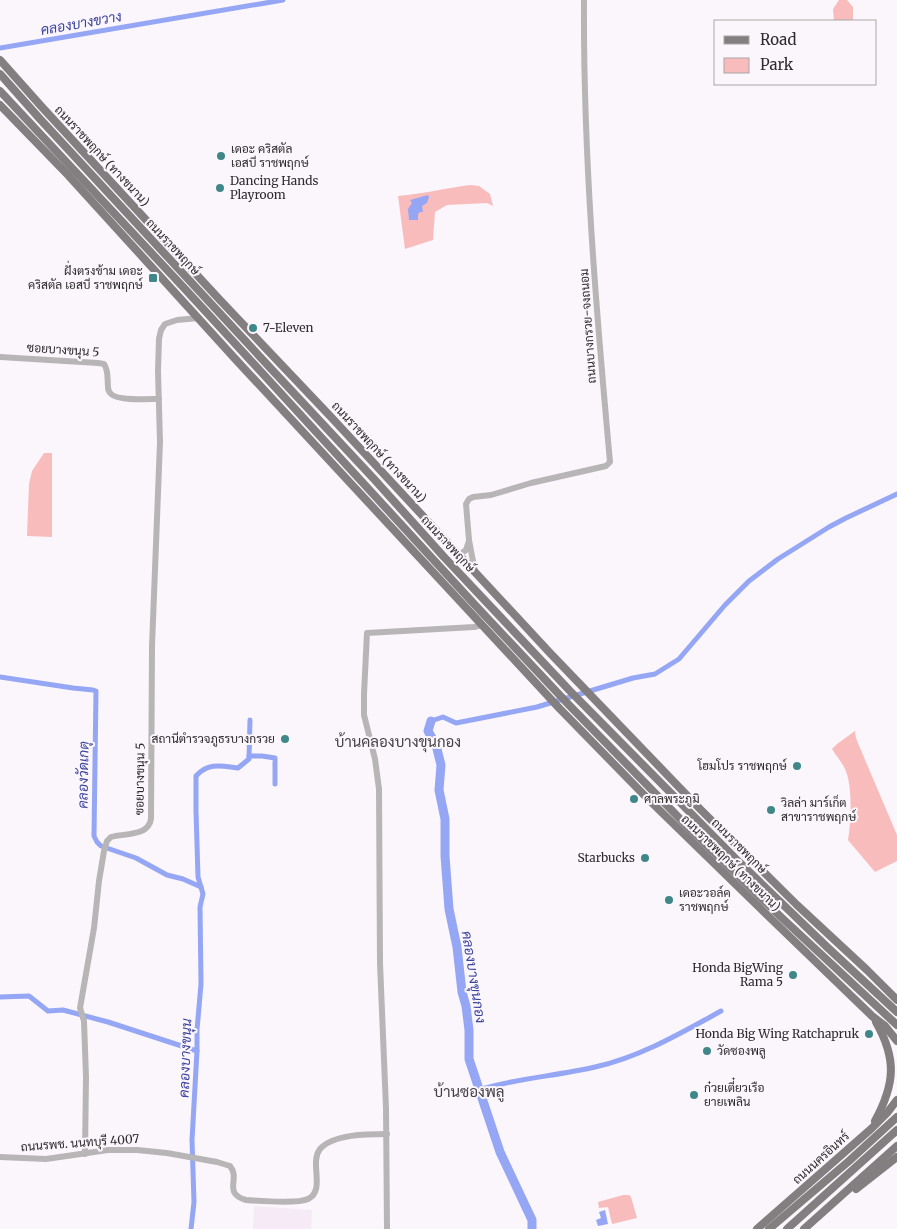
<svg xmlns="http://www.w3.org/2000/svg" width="897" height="1229" font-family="Merriweather,Sarabun,serif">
	<rect width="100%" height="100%" fill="#fbf6fb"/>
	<path fill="#f5eaf5" d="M 254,1206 L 312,1210 L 311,1229 L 253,1229 Z"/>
	<g fill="#f9bcbc">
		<path d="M 839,0 L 847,0 L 853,7 L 853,21 L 834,21 L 833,9 Z"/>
		<path d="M 470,185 L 479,186 L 490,194 L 493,206 L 487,203 L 447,205 L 435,212 L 433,240 L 405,249 L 398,196 C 422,194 446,188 470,185 Z"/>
		<path d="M 44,453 L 52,453 L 52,537 L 27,536 L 29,484 L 32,471 Z"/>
		<path d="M 855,731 C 855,739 860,747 863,755 L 897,835 L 897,861 L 875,872 L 848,840 C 851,822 853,786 845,769 C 842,762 836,756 832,749 L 837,744 Z"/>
		<path d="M 623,1195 L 629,1195 L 631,1197 L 637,1218 L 612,1224 L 608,1207 L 599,1208 L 598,1202 Z"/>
	</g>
	<g fill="#95a6f5">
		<path d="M 428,195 L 429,197 L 427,203 L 422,206 L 423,212 L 420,212 L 418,214 L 418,220 L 409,220 L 408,209 L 412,203 L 410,200 Z"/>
		<path d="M 605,1210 L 608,1224 L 598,1226 L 596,1220 L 601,1218 L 599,1212 Z"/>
	</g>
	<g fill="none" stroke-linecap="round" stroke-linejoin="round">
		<g stroke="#95a6f5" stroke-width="5">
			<path d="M 0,48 L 283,0"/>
			<path d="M 0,677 L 73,688 L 93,690 L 96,691 L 94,836 L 97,842 L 101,846 L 136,858 L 167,875 L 183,879 L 201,887"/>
			<path d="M 431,721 L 443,717 L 456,723 L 537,707 L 633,678 L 655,674 L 679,659 L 725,605 L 749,581 L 778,559 L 829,527 L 846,518 L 897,494"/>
			<path d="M 249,756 L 262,756 L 275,758 L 275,784"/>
			<path d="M 0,997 L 29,996 L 48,1011 L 63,1010 L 108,1022 L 197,1051"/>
			<path d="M 478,1090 C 517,1078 557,1076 595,1067 C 640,1057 681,1033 721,1011"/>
			<path d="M 191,1229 L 194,1202 L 192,1140 L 197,1051 L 197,1030 L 201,984 L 200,907 L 203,894 L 198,877 L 196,811 L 196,776 C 208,762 222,766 238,768 L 249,759 L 250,720"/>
		</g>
		<path stroke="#95a6f5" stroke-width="9" d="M 431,721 L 428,731 L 436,745 L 441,765 L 439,790 L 445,819 L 445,856 L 449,909 L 457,947 L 462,992 L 466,1006 L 469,1030 L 469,1059 L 500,1152 L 532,1220 L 532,1229"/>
		<g stroke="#b8b5b7" stroke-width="6">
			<path d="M 0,357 L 98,363 L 104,364 C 109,371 107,379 108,387 C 108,390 109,392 111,394 C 118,401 149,399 159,399"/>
			<path d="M 459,555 L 466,550 L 469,541"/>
			<path d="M 475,572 L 469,540 L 466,504 L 469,499 L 473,497 L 491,495 L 531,483 L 606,466 L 610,462 C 596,308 583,154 584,0"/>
			<path d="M 85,1154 L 86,1077 L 84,1021 L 80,1008 L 94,928 L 99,881 L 104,851 L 107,841 L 111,837 C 124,833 148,837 151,819 L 152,646 L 160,442 L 158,371 L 159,339 L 161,330 L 165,324 L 177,320 L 199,318"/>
			<path d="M 0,1157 L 46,1159 L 108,1150 L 137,1150 L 167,1153 L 217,1162 L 230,1166 C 241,1179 222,1193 246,1200 C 259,1201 298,1204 308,1199 C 326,1190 309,1163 320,1149 C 333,1134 368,1134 387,1134"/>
			<path d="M 387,1229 L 386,1108 L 380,963 L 379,789 L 375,759 L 364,715 L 364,694 L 367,633 L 474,627 L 482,625"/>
		</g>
		<g stroke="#837e80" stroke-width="8">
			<path d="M 0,60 L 41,106 L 219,299 L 331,417 L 550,653 L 701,810 L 797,905 L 867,970 L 897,1000"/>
			<path d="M 0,74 L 40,119 L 275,373 L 374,479 L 444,557 L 570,691 L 739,862 L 827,947 L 897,1012"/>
			<path d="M 0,91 L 185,289 L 475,605 L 569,705 L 690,829 L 782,918 L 897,1025"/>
			<path d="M 0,105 L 68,175 L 238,362 L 560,709 L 647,798 L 762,910 L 872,1016 L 885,1026 L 897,1041"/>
			<path d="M 875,1121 C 895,1084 897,1059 876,1022"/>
			<path d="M 856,1189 L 897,1157"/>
			<path d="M 757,1229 L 871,1129 L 887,1113 L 897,1100"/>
			<path d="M 769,1229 L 849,1161 L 897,1117"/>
			<path d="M 787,1229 L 897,1130"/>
			<path d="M 804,1229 L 897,1146"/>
		</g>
	</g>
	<g fill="#3f8788" stroke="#fbf6fb" stroke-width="2">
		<circle cx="221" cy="156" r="5"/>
		<circle cx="220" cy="188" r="5"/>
		<rect x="148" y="273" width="10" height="10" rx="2.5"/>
		<circle cx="253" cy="328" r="5"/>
		<circle cx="285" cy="739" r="5"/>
		<circle cx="797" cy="766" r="5"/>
		<circle cx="634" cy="799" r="5"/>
		<circle cx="771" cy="810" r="5"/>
		<circle cx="645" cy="858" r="5"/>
		<circle cx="669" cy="900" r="5"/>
		<circle cx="793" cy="975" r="5"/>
		<circle cx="869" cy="1034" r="5"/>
		<circle cx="707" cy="1051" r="5"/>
		<circle cx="694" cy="1095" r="5"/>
	</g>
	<g text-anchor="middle" stroke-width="4" stroke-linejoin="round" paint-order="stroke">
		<g font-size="12" fill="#2d2b2d" stroke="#fbf6fb" text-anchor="start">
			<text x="231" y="153">เดอะ คริสตัล<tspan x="231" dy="14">เอสบี ราชพฤกษ์</tspan></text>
			<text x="230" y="185">Dancing Hands<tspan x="230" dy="14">Playroom</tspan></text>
			<text x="143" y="275" text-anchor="end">ฝั่งตรงข้าม เดอะ<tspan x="143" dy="14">คริสตัล เอสบี ราชพฤกษ์</tspan></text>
			<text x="263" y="332">7-Eleven</text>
			<text x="275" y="743" text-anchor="end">สถานีตำรวจภูธรบางกรวย</text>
			<text x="787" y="770" text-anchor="end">โฮมโปร ราชพฤกษ์</text>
			<text x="644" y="803">ศาลพระภูมิ</text>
			<text x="781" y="807">วิลล่า มาร์เก็ต<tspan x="781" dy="14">สาขาราชพฤกษ์</tspan></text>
			<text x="635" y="862" text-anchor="end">Starbucks</text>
			<text x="679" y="897">เดอะวอล์ค<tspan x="679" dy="14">ราชพฤกษ์</tspan></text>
			<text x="783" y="972" text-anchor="end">Honda BigWing<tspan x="783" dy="14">Rama 5</tspan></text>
			<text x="859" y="1038" text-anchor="end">Honda Big Wing Ratchapruk</text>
			<text x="717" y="1055">วัดซองพลู</text>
			<text x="704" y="1092">ก๋วยเตี๋ยวเรือ<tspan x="704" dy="14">ยายเพลิน</tspan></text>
		</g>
		<g font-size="12" fill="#2d2b2d" stroke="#fbf6fb">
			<text transform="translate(102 156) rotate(47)" y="4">ถนนราชพฤกษ์ (ทางขนาน)</text>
			<text transform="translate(173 247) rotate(47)" y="4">ถนนราชพฤกษ์</text>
			<text transform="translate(588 326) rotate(-94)" y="4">ถนนบางกรวย-จงถนอม</text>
			<text transform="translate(63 350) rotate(4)" y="4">ซอยบางขนุน 5</text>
			<text transform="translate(379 452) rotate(47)" y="4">ถนนราชพฤกษ์ (ทางขนาน)</text>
			<text transform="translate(448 544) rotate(47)" y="4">ถนนราชพฤกษ์</text>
			<text transform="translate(140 779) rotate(-89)" y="4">ซอยบางขนุน 5</text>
			<text transform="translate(739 846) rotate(45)" y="4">ถนนราชพฤกษ์</text>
			<text transform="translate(731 863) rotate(44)" y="4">ถนนราชพฤกษ์ (ทางขนาน)</text>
			<text transform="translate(80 1143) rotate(-4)" y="4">ถนนรพช. นนทบุรี 4007</text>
			<text transform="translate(821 1158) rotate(-42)" y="4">ถนนนครอินทร์</text>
		</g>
		<g font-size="14" font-style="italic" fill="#3b449f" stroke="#fbf6fb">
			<text transform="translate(81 23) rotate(-10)" y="5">คลองบางขวาง</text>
			<text transform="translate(83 775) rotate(-89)" y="5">คลองวัดเกตุ</text>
			<text transform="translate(474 977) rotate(81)" y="5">คลองบางขุนกอง</text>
			<text transform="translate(185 1058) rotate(-88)" y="5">คลองบางขนุน</text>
		</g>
		<g font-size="15" fill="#454145" stroke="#fbf6fb">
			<text x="398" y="747">บ้านคลองบางขุนกอง</text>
			<text x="469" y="1097">บ้านซองพลู</text>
		</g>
	</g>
	<rect x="714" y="20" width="162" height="65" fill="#fbf6fb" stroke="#a9a5a9"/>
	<rect x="724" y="36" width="25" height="8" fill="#837e80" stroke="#a9a5a9"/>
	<text x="760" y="45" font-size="15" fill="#2d2b2d">Road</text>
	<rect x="724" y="58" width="25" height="15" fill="#f9bcbc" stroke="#a9a5a9"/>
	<text x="760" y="70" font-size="15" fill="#2d2b2d">Park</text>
</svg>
